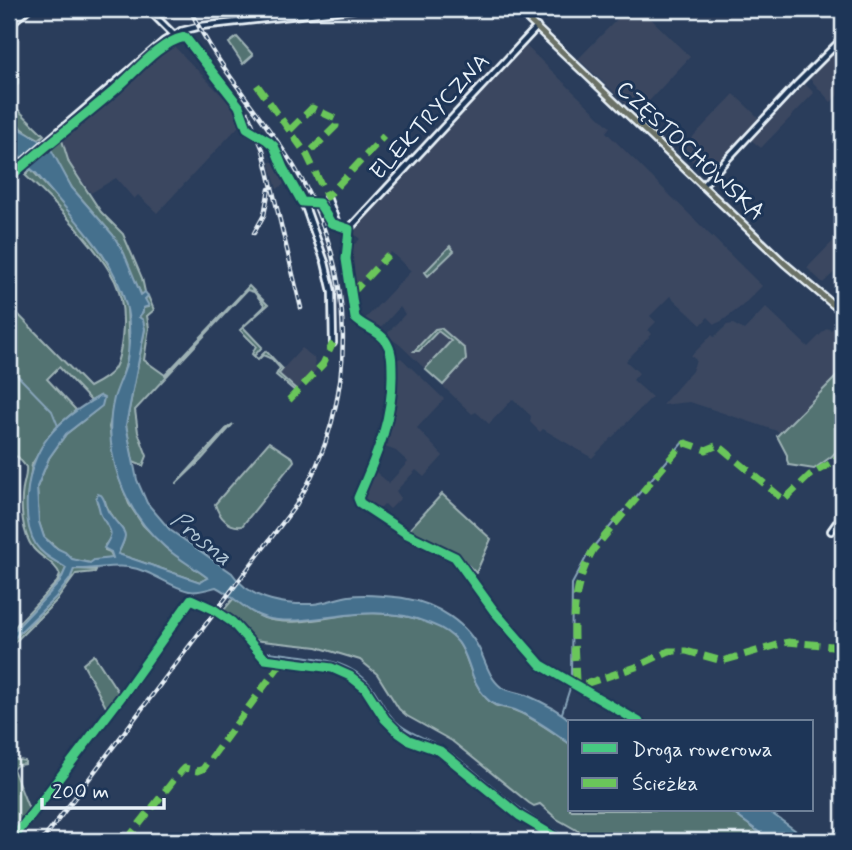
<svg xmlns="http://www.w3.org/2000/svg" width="852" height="850" font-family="Mynerve,sans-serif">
	<rect width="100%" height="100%" fill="#2a3d5b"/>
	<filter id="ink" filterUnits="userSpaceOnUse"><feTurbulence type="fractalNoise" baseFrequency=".0143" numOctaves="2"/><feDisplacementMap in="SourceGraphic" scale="14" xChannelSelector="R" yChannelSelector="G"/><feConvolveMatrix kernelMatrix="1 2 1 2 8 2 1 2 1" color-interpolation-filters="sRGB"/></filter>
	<g filter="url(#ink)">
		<g fill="#3a4760">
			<path d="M 223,9 L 285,9 L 285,11 L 231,17 Z"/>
			<path d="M 627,9 L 641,9 L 690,57 L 637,114 L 578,59 Z"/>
			<path d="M 171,43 L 233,107 L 239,117 L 238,127 L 157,213 L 138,195 L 134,199 L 116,178 L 91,193 L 69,163 L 61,138 Z"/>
			<path d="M 843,43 L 843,90 L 831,102 L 809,78 Z"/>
			<path d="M 526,46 L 610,127 L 606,132 L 762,286 L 742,306 L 722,321 L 715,324 L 708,317 L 701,325 L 670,296 L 650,316 L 656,322 L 648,330 L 652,334 L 626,361 L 639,373 L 633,380 L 652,397 L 592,458 L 543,429 L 540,432 L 530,422 L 531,416 L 513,399 L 489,424 L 476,412 L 472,414 L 400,345 L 386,335 L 405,314 L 400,307 L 379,330 L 363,321 L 411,271 L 391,252 L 355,288 L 352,241 L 355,244 L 360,239 L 352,232 Z"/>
			<path d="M 805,84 L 814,93 L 761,148 L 751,140 Z"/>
			<path d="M 734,94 L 760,119 L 707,175 L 680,150 Z"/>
			<path d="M 269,162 L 275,162 L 285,179 L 283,185 L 277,189 Z"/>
			<path d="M 843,231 L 843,264 L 823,283 L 807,268 Z"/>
			<path d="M 766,307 L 808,347 L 827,328 L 831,330 L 833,328 L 843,337 L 843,370 L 780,432 L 690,402 L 662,405 L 692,371 L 696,360 L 691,356 L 712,335 L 714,337 L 727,325 L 733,324 L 744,330 Z"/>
			<path d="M 302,348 L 314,358 L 316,370 L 297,390 L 279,373 Z"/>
			<path d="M 401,358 L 444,399 L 417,428 L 443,456 L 424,477 L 416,470 L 396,491 L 401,498 L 390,509 L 385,504 L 380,509 L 364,499 L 376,472 L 389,483 L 408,462 L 396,451 L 385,447 L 388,444 L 394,401 L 396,360 Z"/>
		</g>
		<g fill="#537372" stroke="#9eb2b5" stroke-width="2">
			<path d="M 237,37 L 253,55 L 243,64 L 229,43 Z"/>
			<path d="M 9,57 L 18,73 L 18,83 L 9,96 Z"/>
			<path d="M 9,101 L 44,135 L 39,139 C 22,130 9,122 9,101 Z"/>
			<path d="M 61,137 L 69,163 L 101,212 L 123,234 L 142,278 L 145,292 L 142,296 L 113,235 L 72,188 L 48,147 Z"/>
			<path d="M 31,169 L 76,219 L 100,251 L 116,277 L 127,306 L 129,352 L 109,427 L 118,475 L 129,504 L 143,525 L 166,548 L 208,578 L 200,582 L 118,554 C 119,550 124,543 124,538 C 124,524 107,515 105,501 L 97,502 L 111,533 L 111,538 L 105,545 L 105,550 L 110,552 L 113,558 L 90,563 L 70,559 L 44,537 L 39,522 L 37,487 L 49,458 L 66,434 L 99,408 L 100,396 L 91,401 L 59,367 L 47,379 L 76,410 L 53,431 L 32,464 L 28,492 L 28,522 L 58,563 L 66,568 C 62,583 22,626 9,636 L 9,633 L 57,582 L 60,575 C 55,562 42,559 33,548 C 22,533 20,507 23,488 C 24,481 27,475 26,467 L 18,457 L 9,455 L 9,437 L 14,441 L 15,431 L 9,422 L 9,305 L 89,387 C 115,374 118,369 122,339 C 124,321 123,298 115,281 C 97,246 54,202 25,175 Z"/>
			<path d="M 450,246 L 454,251 L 428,276 L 425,272 Z"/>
			<path d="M 249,286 L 268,305 L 243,327 L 262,347 L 254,356 L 258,359 L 266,351 L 283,369 L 279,374 L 297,390 L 296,392 L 276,375 L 280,368 L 272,359 L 263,355 L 258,360 L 252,354 L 256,346 L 240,330 L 265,306 L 254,292 L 247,290 L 135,410 L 138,432 L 147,456 L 143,466 L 133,462 L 126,425 L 145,329 L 139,316 L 143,308 L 148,307 L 145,299 L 148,296 L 154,310 L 147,316 L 149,328 L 144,360 L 165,375 Z"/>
			<path d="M 441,328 L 465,349 L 466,360 L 443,385 L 425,369 L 451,341 L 438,331 L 419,351 L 414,351 L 435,329 Z"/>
			<path d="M 843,370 L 843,444 L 832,456 L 814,469 L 789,465 L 787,460 L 787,455 L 777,436 Z"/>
			<path d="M 233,424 L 201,460 L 176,484 L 226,429 Z"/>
			<path d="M 269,442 L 293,458 L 294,461 L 242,526 C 229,528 219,517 215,504 Z"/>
			<path d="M 442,494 L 491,539 L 476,573 L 457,554 L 408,531 Z"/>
			<path d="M 74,569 L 96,570 L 95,572 L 76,574 L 56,601 L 9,648 L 9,643 L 34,620 L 70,579 Z"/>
			<path d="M 234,598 C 244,605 252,614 264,618 C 292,627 327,617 354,614 C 379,612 405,614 428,622 C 476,638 460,670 487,699 C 495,709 505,706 516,711 C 534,718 553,732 570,744 L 570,810 L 729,810 L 771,841 L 596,841 L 557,819 L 540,804 L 534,806 L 529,803 L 452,741 L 407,716 L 399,709 L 377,674 L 360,660 L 317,647 L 253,640 L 240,626 L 222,612 Z"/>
			<path d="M 94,655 L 120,695 L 108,711 L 83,664 Z"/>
			<path d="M 9,758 L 25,761 L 25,764 L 17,765 L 13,769 L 30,812 L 9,841 L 9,785 L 11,781 L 9,776 Z"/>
		</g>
		<g fill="#456f8d" stroke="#86a3b8" stroke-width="2">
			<path d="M 9,113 L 22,130 L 41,141 L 52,151 L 72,188 L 113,235 L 124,253 L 141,295 L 145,292 L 148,296 L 145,299 L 149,306 L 143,308 L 143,312 L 139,317 L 143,320 L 145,329 L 126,425 L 137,480 L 147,503 L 170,530 L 232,573 C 249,599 283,605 313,604 C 326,603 337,598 349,596 C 366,593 387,596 403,598 C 436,603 469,623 482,655 C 487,667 491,679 501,687 C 509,692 518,692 526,695 C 543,702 559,710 572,722 L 570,722 L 570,744 C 554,732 534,718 515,710 C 504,706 495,708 486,698 C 461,670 476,641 431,624 C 408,614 381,612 357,614 C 327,616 295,625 266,618 C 247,613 234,596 216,587 C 208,589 198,593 189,591 C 168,586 151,570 128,567 C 109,565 93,570 74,569 L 70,579 L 55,598 L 9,643 L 9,636 L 60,582 L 66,568 C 56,561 43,556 36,545 C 27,531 26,513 27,497 C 31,446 56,420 100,396 L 104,398 L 102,406 L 66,434 L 49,458 L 37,487 L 39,522 L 44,537 L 54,547 L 65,552 L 72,559 L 90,563 L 94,560 L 113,558 L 111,552 L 104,548 C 115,530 111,533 102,517 C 98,511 100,505 96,499 L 98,494 L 101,495 C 106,500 105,508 110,514 C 126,536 130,529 118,554 L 200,582 L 208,578 C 194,567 178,559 165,547 C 124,512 101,451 114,398 C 117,388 122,378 125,368 C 130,350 131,324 126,305 C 113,253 69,215 37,174 L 31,169 L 29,170 C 21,161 17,150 9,142 Z"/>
			<path d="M 729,810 L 767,810 L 810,841 L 771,841 Z"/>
		</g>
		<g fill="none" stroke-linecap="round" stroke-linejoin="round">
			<g stroke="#86a3b8" stroke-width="2">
				<path d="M 16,374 L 52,411 L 58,426"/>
				<path d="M 629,505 L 684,441"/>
				<path d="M 269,652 C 304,657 348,656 372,687 C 381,699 387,716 400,725 C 414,736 432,740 447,750 C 481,774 509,804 545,825"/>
				<path d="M 571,676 L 572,584 L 589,552 L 624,510"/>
				<path d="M 562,713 L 570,688"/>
				<path d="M 550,828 L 574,841"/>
			</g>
			<defs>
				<g id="minor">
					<path d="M 148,9 L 174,35"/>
					<path d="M 9,25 L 28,9"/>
					<path d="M 181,31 L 239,106 L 247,128 L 267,140 L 274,146 L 283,168 L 306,209 L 325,262 L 332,292 L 333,343"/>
					<path d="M 9,174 L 164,41 L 181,31 L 201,26 L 354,9"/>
					<path d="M 703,185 L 797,84 L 843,38"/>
					<path d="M 327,197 L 338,226"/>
					<path d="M 302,202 L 319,203 L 331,223 L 349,229"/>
					<path d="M 383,337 L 358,321 L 354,315 L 346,259 L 349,229 L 537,27"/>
					<path d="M 831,531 L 843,514"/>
					<path d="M 415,538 L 455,557 L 466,571"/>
					<path d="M 840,832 L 843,835"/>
					<path d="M 558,840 L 559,841"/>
				</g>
				<path id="major" d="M 517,9 L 784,263 L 843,313"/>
			</defs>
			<use href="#minor" stroke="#e8f1f8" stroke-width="10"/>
			<use href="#major" stroke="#e8f1f8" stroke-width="10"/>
			<use href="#minor" stroke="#1d3557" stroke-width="4.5"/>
			<use href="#major" stroke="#6a7166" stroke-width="5"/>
			<defs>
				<g id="rail">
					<path d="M 248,113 L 263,150 L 301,308"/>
					<path d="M 254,233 L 264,215 L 269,189"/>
					<path d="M 42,841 L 296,505 C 360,401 358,268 293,165 C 260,112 216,66 190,9"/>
				</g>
			</defs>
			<use href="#rail" stroke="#e8f1f8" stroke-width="4.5"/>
			<use href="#rail" stroke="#1d3557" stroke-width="2" stroke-dasharray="5" stroke-linecap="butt"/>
			<g stroke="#6ac65a" stroke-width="7" stroke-dasharray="14 7" stroke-linecap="butt">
				<path d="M 257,85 L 307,155 L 327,197 L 384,136"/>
				<path d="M 290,130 L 312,108 L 336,119 L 336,126 L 307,155"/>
				<path d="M 350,291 L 356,289 L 388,255"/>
				<path d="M 289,400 L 323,364 L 333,343"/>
				<path d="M 576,681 C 574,632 568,595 593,550 L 681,446 L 686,443 L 706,450 L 718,445 L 784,500 L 810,475 L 833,462 L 843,452"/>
				<path d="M 585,684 L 636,667 L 669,651 L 686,651 L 722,661 L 788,642 L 832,646 L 843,652"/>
				<path d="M 126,841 L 181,771 L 184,768 L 198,771 L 203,769 L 282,662"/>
			</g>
			<defs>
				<g id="cycleway">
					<path d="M 9,178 C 41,149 76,123 109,95 C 133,76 156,43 185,37 L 239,106 L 247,128 L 267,140 L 274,146 L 283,168 L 302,202 L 319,203 L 331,223 L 349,229 L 346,259 L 355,318 C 363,327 378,330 385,340 C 392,350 392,360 392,372 C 393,420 377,454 358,498 L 360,503 L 407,534 L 455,557 L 494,611 L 541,665 L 639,722"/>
					<path d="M 11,841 L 125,692 L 191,599 L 213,609 L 232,622 L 265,659 L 332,668 L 350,676 L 365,688 L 385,719 L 399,733 L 409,740 L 440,751 L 520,816 L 562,841"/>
				</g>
			</defs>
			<use href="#cycleway" stroke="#1d3557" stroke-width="13"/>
			<use href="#cycleway" stroke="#46c982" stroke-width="9"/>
		</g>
	</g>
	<g text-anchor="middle" stroke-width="6" stroke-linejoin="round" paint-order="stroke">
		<g font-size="23" fill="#e8f1f8" stroke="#1d3557">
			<text transform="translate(429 116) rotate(-47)" y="8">ELEKTRYCZNA</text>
			<text transform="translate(691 150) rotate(43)" y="8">CZĘSTOCHOWSKA</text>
		</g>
		<g font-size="24" font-style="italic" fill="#afc4d3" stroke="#1d3557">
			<text transform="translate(202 538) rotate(39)" y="8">Prosna</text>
		</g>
	</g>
	<rect width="852" height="850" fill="none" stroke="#1d3557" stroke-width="35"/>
	<rect x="18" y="18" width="817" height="815" fill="none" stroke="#e8f1f8" stroke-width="2.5" filter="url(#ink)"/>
	<rect x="568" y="720" width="245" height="91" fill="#1d3557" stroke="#6e8097" stroke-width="2"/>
	<rect x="582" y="743" width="35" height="10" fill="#46c982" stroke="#6e8097" stroke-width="2"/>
	<text x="632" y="756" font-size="21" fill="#e8f1f8">Droga rowerowa</text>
	<rect x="582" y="778" width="35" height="10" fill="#6ac65a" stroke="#6e8097" stroke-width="2"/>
	<text x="632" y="790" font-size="21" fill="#e8f1f8">Ścieżka</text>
	<path d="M42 798v10h122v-10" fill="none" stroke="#e8f1f8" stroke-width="3.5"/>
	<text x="52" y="798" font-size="21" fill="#e8f1f8" stroke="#1d3557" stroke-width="5" paint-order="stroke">200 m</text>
</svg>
